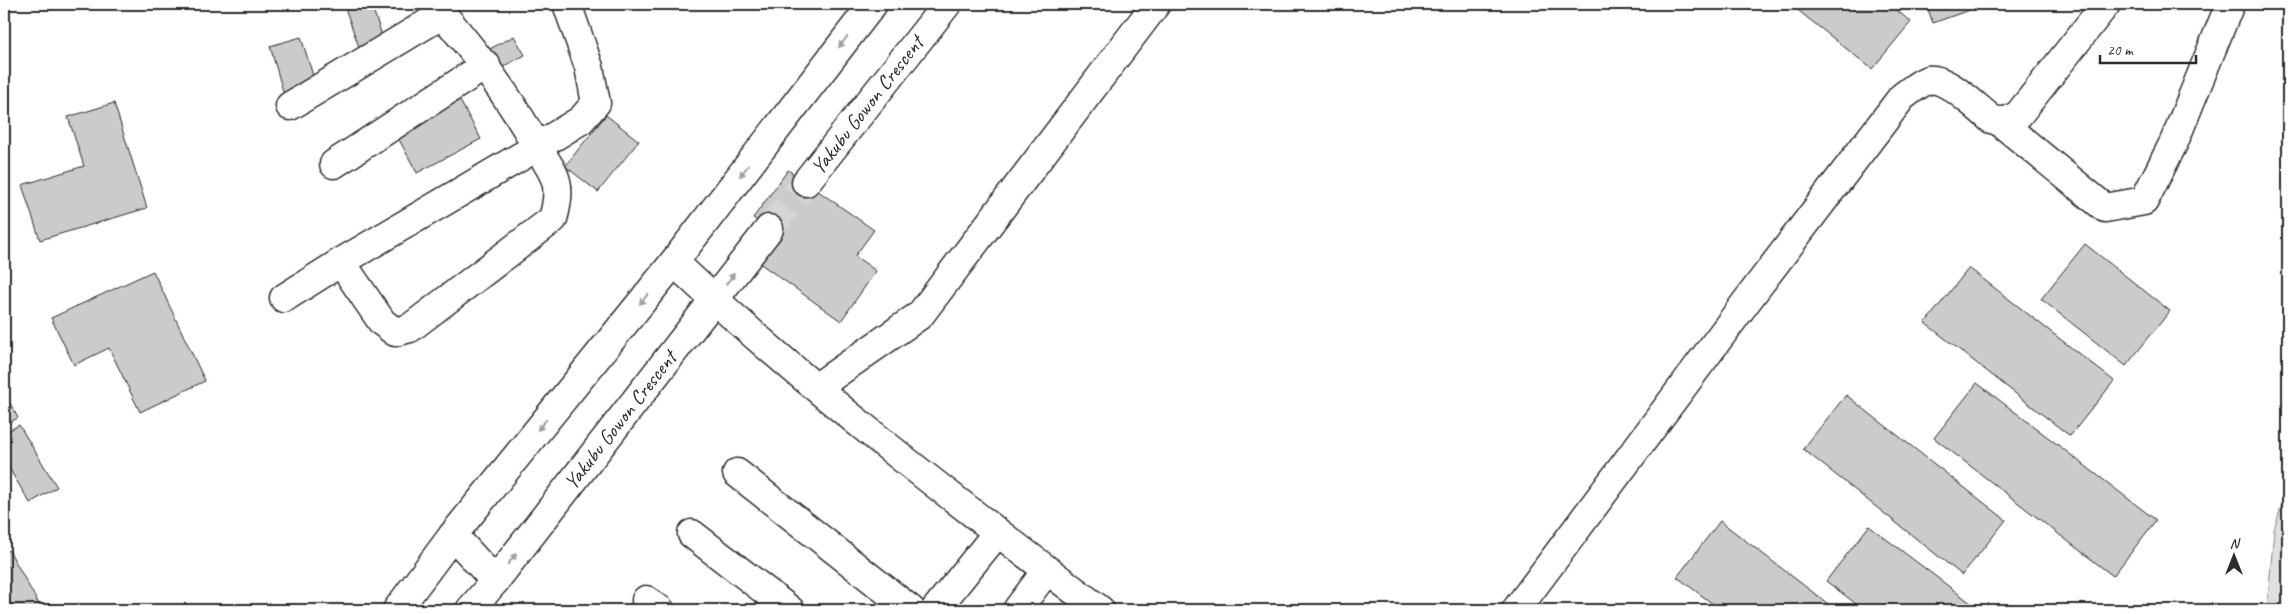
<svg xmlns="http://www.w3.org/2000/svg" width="2292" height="614" font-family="Caveat,sans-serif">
	<rect width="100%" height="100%" fill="#fff"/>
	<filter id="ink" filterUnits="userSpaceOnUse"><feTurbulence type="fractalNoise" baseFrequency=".02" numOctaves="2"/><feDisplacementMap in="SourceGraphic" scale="10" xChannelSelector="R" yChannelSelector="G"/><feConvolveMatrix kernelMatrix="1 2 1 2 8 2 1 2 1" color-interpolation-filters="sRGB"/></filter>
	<g filter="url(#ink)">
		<path fill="#e0e0e0" stroke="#868686" d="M 2288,484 L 2288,610 L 2267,610 L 2274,530 Z"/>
		<g fill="#cbcbcb" stroke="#2b2b2b">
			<path d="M 357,4 L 371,4 L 383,38 L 359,47 L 345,8 Z"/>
			<path d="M 1790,4 L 1889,4 L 1911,22 L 1872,69 Z"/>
			<path d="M 1926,4 L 1986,4 L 1933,23 Z"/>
			<path d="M 514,36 L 525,55 L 497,70 L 486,51 Z"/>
			<path d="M 301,37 L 316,85 L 284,95 L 270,46 Z"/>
			<path d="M 458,97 L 481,139 L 417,173 L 395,132 Z"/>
			<path d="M 114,103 L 147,208 L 40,240 L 22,185 L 84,166 L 68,117 Z"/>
			<path d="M 606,115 L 639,141 L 598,192 L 565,166 Z"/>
			<path d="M 788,170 L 874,230 L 855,256 L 876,271 L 841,321 L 758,262 L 769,229 L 753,218 Z"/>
			<path d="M 2085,244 L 2170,311 L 2126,366 L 2041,299 Z"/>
			<path d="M 1969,268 L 2114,381 L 2070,436 L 1925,323 Z"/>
			<path d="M 153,271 L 205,381 L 140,412 L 109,348 L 74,365 L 51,318 Z"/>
			<path d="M 1977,383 L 2156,520 L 2113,576 L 1934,438 Z"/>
			<path d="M 4,392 L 18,418 L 4,425 Z"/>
			<path d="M 1846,395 L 2006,520 L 1962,575 L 1803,449 Z"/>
			<path d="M 19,425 L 57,487 L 30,503 L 4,460 L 4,433 Z"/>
			<path d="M 1720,521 L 1836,610 L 1721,610 L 1677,577 Z"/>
			<path d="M 1869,526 L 1980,610 L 1864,610 L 1826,581 Z"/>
			<path d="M 9,550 L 42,610 L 4,610 L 4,553 Z"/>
		</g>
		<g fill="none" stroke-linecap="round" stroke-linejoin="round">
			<path stroke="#d5d5d5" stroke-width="28" stroke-dasharray="28 14" stroke-linecap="butt" d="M 769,229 L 806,182"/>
			<defs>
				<g id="minor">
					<path d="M 290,106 L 443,14"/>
					<path d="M 2000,122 L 2105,208 L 2144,201 L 2174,142 L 2230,4"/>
					<path d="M 334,164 L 486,65"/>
					<path d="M 806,182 L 947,4"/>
					<path d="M 341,262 L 382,322 L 395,332 L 410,328 L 553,219 C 563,184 556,176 537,147 L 581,120 L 596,103 L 589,67 L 567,4"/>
					<path d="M 674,262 C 807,388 954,500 1100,610"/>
					<path d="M 284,298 L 341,262 L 537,147 C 509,95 473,49 434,4"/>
					<path d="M 817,387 L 920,315 L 1156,4"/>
					<path d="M 737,473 L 911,610"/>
					<path d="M 692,534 L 790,610"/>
					<path d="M 453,535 L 495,581"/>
					<path d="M 646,600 L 660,610"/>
					<path d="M 397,610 L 453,535 L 674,262 L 873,4"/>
					<path d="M 470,610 L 495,581 L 769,229"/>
					<path d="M 935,610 L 997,533"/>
					<path d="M 1017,610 L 1047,570"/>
					<path d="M 1516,610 L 1755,290 L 1902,97 C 1910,91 1919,83 1928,80 C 1945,76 1978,108 1991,119 C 2003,123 2009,121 2019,114 L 2106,4"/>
				</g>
			</defs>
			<use href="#minor" stroke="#2b2b2b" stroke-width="31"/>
			<use href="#minor" stroke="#fff" stroke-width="28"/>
		</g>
		<defs><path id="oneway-solid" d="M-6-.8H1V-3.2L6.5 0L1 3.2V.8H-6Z" transform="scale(1.25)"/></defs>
		<g fill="#a0a0a0">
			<use href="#oneway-solid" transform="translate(843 42) rotate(128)"/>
			<use href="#oneway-solid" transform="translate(744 171) rotate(128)"/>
			<use href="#oneway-solid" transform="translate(730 279) rotate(-52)"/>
			<use href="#oneway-solid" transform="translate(644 299) rotate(129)"/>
			<use href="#oneway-solid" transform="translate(542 425) rotate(129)"/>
			<use href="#oneway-solid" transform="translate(512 559) rotate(-52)"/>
		</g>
	</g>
	<g text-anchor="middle" stroke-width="4.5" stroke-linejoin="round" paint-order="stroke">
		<g font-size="21" fill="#2b2b2b" stroke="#fff">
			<text transform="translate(867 105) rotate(-52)" y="7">Yakubu Gowon Crescent</text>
			<text transform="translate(620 420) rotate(-52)" y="7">Yakubu Gowon Crescent</text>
		</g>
	</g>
	<rect width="2292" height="614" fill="none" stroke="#fff" stroke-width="20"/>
	<rect x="10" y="10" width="2272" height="594" fill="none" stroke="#2b2b2b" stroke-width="2" filter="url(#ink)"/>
	<g transform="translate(2234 556)" stroke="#ffffff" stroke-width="4" paint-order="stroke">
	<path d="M0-4L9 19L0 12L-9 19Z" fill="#2b2b2b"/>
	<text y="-8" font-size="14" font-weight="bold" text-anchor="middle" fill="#2b2b2b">N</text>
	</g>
	<path d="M2100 55v8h96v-8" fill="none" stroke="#2b2b2b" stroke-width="2.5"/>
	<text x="2107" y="55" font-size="15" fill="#2b2b2b" stroke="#ffffff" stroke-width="4" paint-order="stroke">20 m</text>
</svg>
